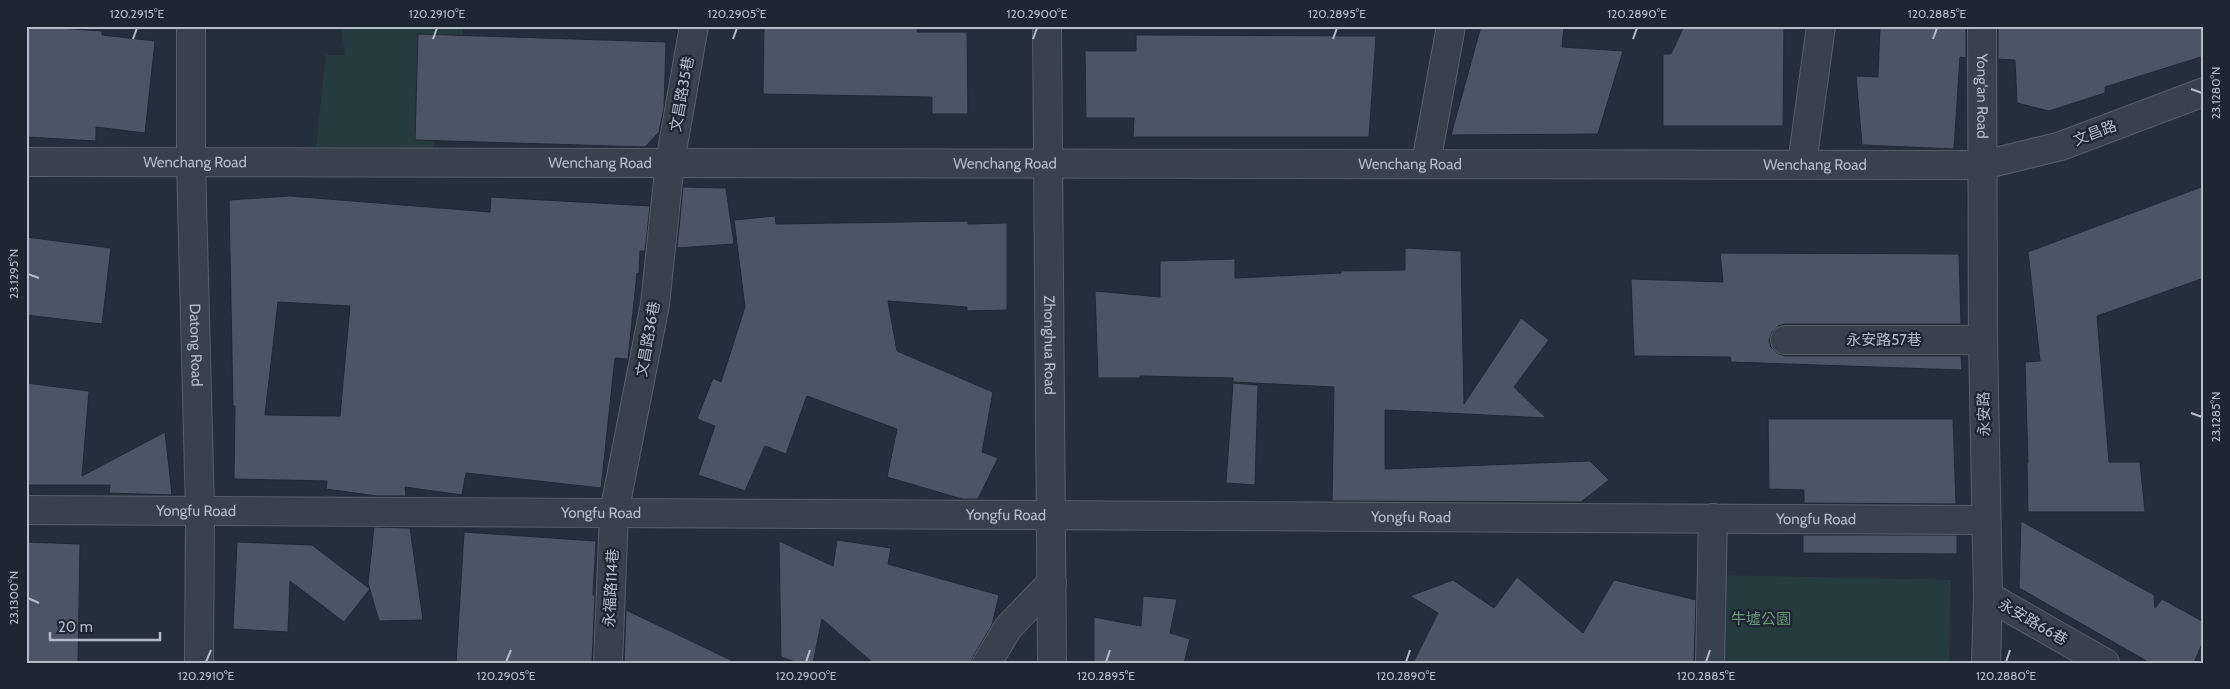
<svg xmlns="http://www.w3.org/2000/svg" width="2230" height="689" font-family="Cabin,'Noto Sans TC',sans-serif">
	<rect width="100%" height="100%" fill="#242f3e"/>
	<g fill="#263b3f">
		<path d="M 341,26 L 463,26 L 463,47 L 429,50 L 434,159 L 315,157 L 326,55 L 345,55 Z"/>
		<path d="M 1719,575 L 1951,580 L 1949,663 L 1717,663 Z"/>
	</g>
	<g fill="#4a5666" stroke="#1f2835" fill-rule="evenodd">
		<path d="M 26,26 L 102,31 L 102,35 L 155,41 L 145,133 L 96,127 L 96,141 L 26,137 Z"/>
		<path d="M 764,26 L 918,26 L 917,32 L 967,32 L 968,114 L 932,114 L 932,97 L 763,94 Z"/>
		<path d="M 1481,26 L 1564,26 L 1562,47 L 1623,51 L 1598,134 L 1451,135 Z"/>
		<path d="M 1684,26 L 1784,26 L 1783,126 L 1663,126 L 1663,54 L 1671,54 Z"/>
		<path d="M 1880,26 L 1966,26 L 1966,58 L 1960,57 L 1954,149 L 1862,145 L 1856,76 L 1878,77 Z"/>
		<path d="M 1998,26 L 2204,26 L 2204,56 L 2105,87 L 2105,93 L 2049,111 L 2017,103 L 2015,60 L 1998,59 Z"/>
		<path d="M 418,34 L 666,42 L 664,108 L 659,132 L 645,147 L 415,140 Z"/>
		<path d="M 1136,35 L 1376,36 L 1369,137 L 1133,137 L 1134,118 L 1086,118 L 1085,51 L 1136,51 Z"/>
		<path d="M 2204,186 L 2204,278 L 2097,316 L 2109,462 L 2140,462 L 2145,512 L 2028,512 L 2027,463 L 2028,463 L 2025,362 L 2040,361 L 2028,252 Z"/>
		<path d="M 683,187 L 726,188 L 734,244 L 677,248 Z"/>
		<path d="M 290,196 L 490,212 L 491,197 L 650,206 L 645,251 L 640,251 L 639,274 L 637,273 L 628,359 L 615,358 L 601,488 L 466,473 L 462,495 L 405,487 L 406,496 L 377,496 L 326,489 L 327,481 L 234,479 L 235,406 L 233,406 L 229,200 ZM 278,302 L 350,306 L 340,416 L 265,415 Z"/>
		<path d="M 775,216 L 776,224 L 968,221 L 968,224 L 1007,223 L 1007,310 L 967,311 L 967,307 L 888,301 L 897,351 L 993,392 L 982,452 L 998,458 L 978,499 L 962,499 L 887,477 L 897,429 L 807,396 L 786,454 L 765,446 L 745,491 L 698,475 L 715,426 L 697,419 L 713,378 L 721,382 L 745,307 L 734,220 Z"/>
		<path d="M 26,237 L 111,248 L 102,324 L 26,315 Z"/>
		<path d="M 1405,248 L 1461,251 L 1464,404 L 1521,318 L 1549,340 L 1514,387 L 1546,418 L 1385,410 L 1385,469 L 1590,461 L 1609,480 L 1581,502 L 1332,501 L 1334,387 L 1233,382 L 1233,378 L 1140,376 L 1140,378 L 1098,378 L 1095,291 L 1160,297 L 1160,261 L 1235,259 L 1235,278 L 1341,273 L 1341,271 L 1405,270 Z"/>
		<path d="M 1720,253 L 1959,254 L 1961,324 L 1785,324 L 1778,326 L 1772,332 L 1769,340 L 1771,347 L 1777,353 L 1785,356 L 1961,356 L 1962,370 L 1731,362 L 1730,357 L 1634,356 L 1631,279 L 1723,282 Z"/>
		<path d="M 26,383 L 89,391 L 82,476 L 165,432 L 172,495 L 109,493 L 110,485 L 26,485 Z"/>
		<path d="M 1233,383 L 1258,385 L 1255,485 L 1226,483 Z"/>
		<path d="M 1768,419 L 1953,419 L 1956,504 L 1804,503 L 1804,490 L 1769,489 Z"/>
		<path d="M 2021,521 L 2154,595 L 2155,608 L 2162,599 L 2204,622 L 2204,639 L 2194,663 L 2150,663 L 2019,588 Z"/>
		<path d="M 374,527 L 410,528 L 423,620 L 379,621 L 368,583 Z"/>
		<path d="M 464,532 L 596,541 L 593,595 L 595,596 L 592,663 L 456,663 Z"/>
		<path d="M 1803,535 L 1957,535 L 1957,554 L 1803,553 Z"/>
		<path d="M 837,540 L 891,548 L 888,564 L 999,595 L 992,625 L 974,655 L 971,663 L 873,663 L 822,619 L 813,663 L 798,663 L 781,657 L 779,541 L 833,566 Z"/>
		<path d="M 26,542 L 80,544 L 78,663 L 26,663 Z"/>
		<path d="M 237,542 L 312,545 L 370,589 L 344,622 L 290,581 L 288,632 L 233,629 Z"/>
		<path d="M 1517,577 L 1583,633 L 1614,580 L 1696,600 L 1694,663 L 1413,663 L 1438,613 L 1410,596 L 1453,580 L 1494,608 Z"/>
		<path d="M 1143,596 L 1177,599 L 1170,633 L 1190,639 L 1184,663 L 1094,663 L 1094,617 L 1141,626 Z"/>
		<path d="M 626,610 L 737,663 L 624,663 Z"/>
	</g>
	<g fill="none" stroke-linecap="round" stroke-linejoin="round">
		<defs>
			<g id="minor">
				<path id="s1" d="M 191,26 L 191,162 L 200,511 L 199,663"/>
				<path id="s2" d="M 1047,26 L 1052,663"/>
				<path id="s3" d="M 1982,26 L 1983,340 L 1988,596 L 1986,663"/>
				<path id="s4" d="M 26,162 L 1983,165 L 2061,146 L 2204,92"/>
				<path d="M 1426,163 L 1451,26"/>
				<path d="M 1802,164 L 1821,26"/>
				<path d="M 1785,340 L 1983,340"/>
				<path id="s5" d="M 26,510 L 1986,520"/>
				<path d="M 1988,596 L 2105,663"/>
				<path d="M 608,663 L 614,513 L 655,304 L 670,162 L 694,26"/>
				<path d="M 987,663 L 1008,628 L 1052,582"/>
				<path d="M 1710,663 L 1713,518"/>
			</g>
		</defs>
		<use href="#minor" stroke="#565f6c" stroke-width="30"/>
		<use href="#minor" stroke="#38414e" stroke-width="28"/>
	</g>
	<path fill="none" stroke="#b4bcc9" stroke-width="2" d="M 133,39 L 137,28M 433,39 L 437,28M 733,39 L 737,28M 1033,39 L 1037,28M 1333,39 L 1337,28M 1633,39 L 1637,28M 1933,39 L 1937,28M 2191,89 L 2202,93M 28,274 L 39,278M 2191,413 L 2202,417M 28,598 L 39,603M 206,662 L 211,650M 506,662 L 511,650M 806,662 L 810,650M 1106,662 L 1110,650M 1406,662 L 1410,650M 1706,662 L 1710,650M 2006,662 L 2010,650"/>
	<g text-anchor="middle" stroke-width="4.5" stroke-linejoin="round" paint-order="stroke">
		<g font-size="15" fill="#b4bcc9" stroke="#1d2633">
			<text transform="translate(682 94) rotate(-80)" y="5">文昌路35巷</text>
			<text dy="5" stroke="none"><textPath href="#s3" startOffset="70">Yong'an Road</textPath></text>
			<text transform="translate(2095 133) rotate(-21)" y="5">文昌路</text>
			<text dy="5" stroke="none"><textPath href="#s4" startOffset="169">Wenchang Road</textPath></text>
			<text dy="5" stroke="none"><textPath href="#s4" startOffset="574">Wenchang Road</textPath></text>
			<text dy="5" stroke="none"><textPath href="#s4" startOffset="979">Wenchang Road</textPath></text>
			<text dy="5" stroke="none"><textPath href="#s4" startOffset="1384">Wenchang Road</textPath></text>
			<text dy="5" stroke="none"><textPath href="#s4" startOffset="1789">Wenchang Road</textPath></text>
			<text transform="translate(648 339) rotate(-80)" y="5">文昌路36巷</text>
			<text x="1884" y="345">永安路57巷</text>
			<text dy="5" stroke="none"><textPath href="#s1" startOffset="319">Datong Road</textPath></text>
			<text dy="5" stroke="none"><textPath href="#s2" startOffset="319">Zhonghua Road</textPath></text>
			<text transform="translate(1984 414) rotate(-91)" y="5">永安路</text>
			<text dy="5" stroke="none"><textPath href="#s5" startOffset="170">Yongfu Road</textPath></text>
			<text dy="5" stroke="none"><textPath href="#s5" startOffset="575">Yongfu Road</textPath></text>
			<text dy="5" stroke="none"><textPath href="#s5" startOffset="980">Yongfu Road</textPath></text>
			<text dy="5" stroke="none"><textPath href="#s5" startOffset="1385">Yongfu Road</textPath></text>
			<text dy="5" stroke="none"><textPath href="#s5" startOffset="1790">Yongfu Road</textPath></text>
			<text transform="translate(611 588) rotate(-87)" y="5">永福路114巷</text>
			<text transform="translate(2033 622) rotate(30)" y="5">永安路66巷</text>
		</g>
		<g font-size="15" fill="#6b9976" stroke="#1d2633">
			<text x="1761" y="624">牛墟公園</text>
		</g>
	</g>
	<rect width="2230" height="689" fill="none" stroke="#1d2633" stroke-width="55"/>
	<path d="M50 632v8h110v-8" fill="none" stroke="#b4bcc9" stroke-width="2.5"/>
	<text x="58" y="632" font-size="15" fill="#b4bcc9" stroke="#1d2633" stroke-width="4" paint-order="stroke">20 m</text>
	<rect x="28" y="28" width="2174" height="634" fill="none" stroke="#b4bcc9" stroke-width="2"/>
	<g font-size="12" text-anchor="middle" fill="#b4bcc9">
		<text x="137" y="18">120.2915°E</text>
		<text x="437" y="18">120.2910°E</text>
		<text x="737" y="18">120.2905°E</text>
		<text x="1037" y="18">120.2900°E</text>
		<text x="1337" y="18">120.2895°E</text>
		<text x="1637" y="18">120.2890°E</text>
		<text x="1937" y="18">120.2885°E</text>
		<text transform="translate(2216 93) rotate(-90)" y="4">23.1280°N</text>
		<text transform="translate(14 274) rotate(-90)" y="4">23.1295°N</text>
		<text transform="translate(2216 417) rotate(-90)" y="4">23.1285°N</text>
		<text transform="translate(14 598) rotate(-90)" y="4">23.1300°N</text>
		<text x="206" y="680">120.2910°E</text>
		<text x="506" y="680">120.2905°E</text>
		<text x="806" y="680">120.2900°E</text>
		<text x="1106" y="680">120.2895°E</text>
		<text x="1406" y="680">120.2890°E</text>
		<text x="1706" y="680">120.2885°E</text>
		<text x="2006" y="680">120.2880°E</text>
	</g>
</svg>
